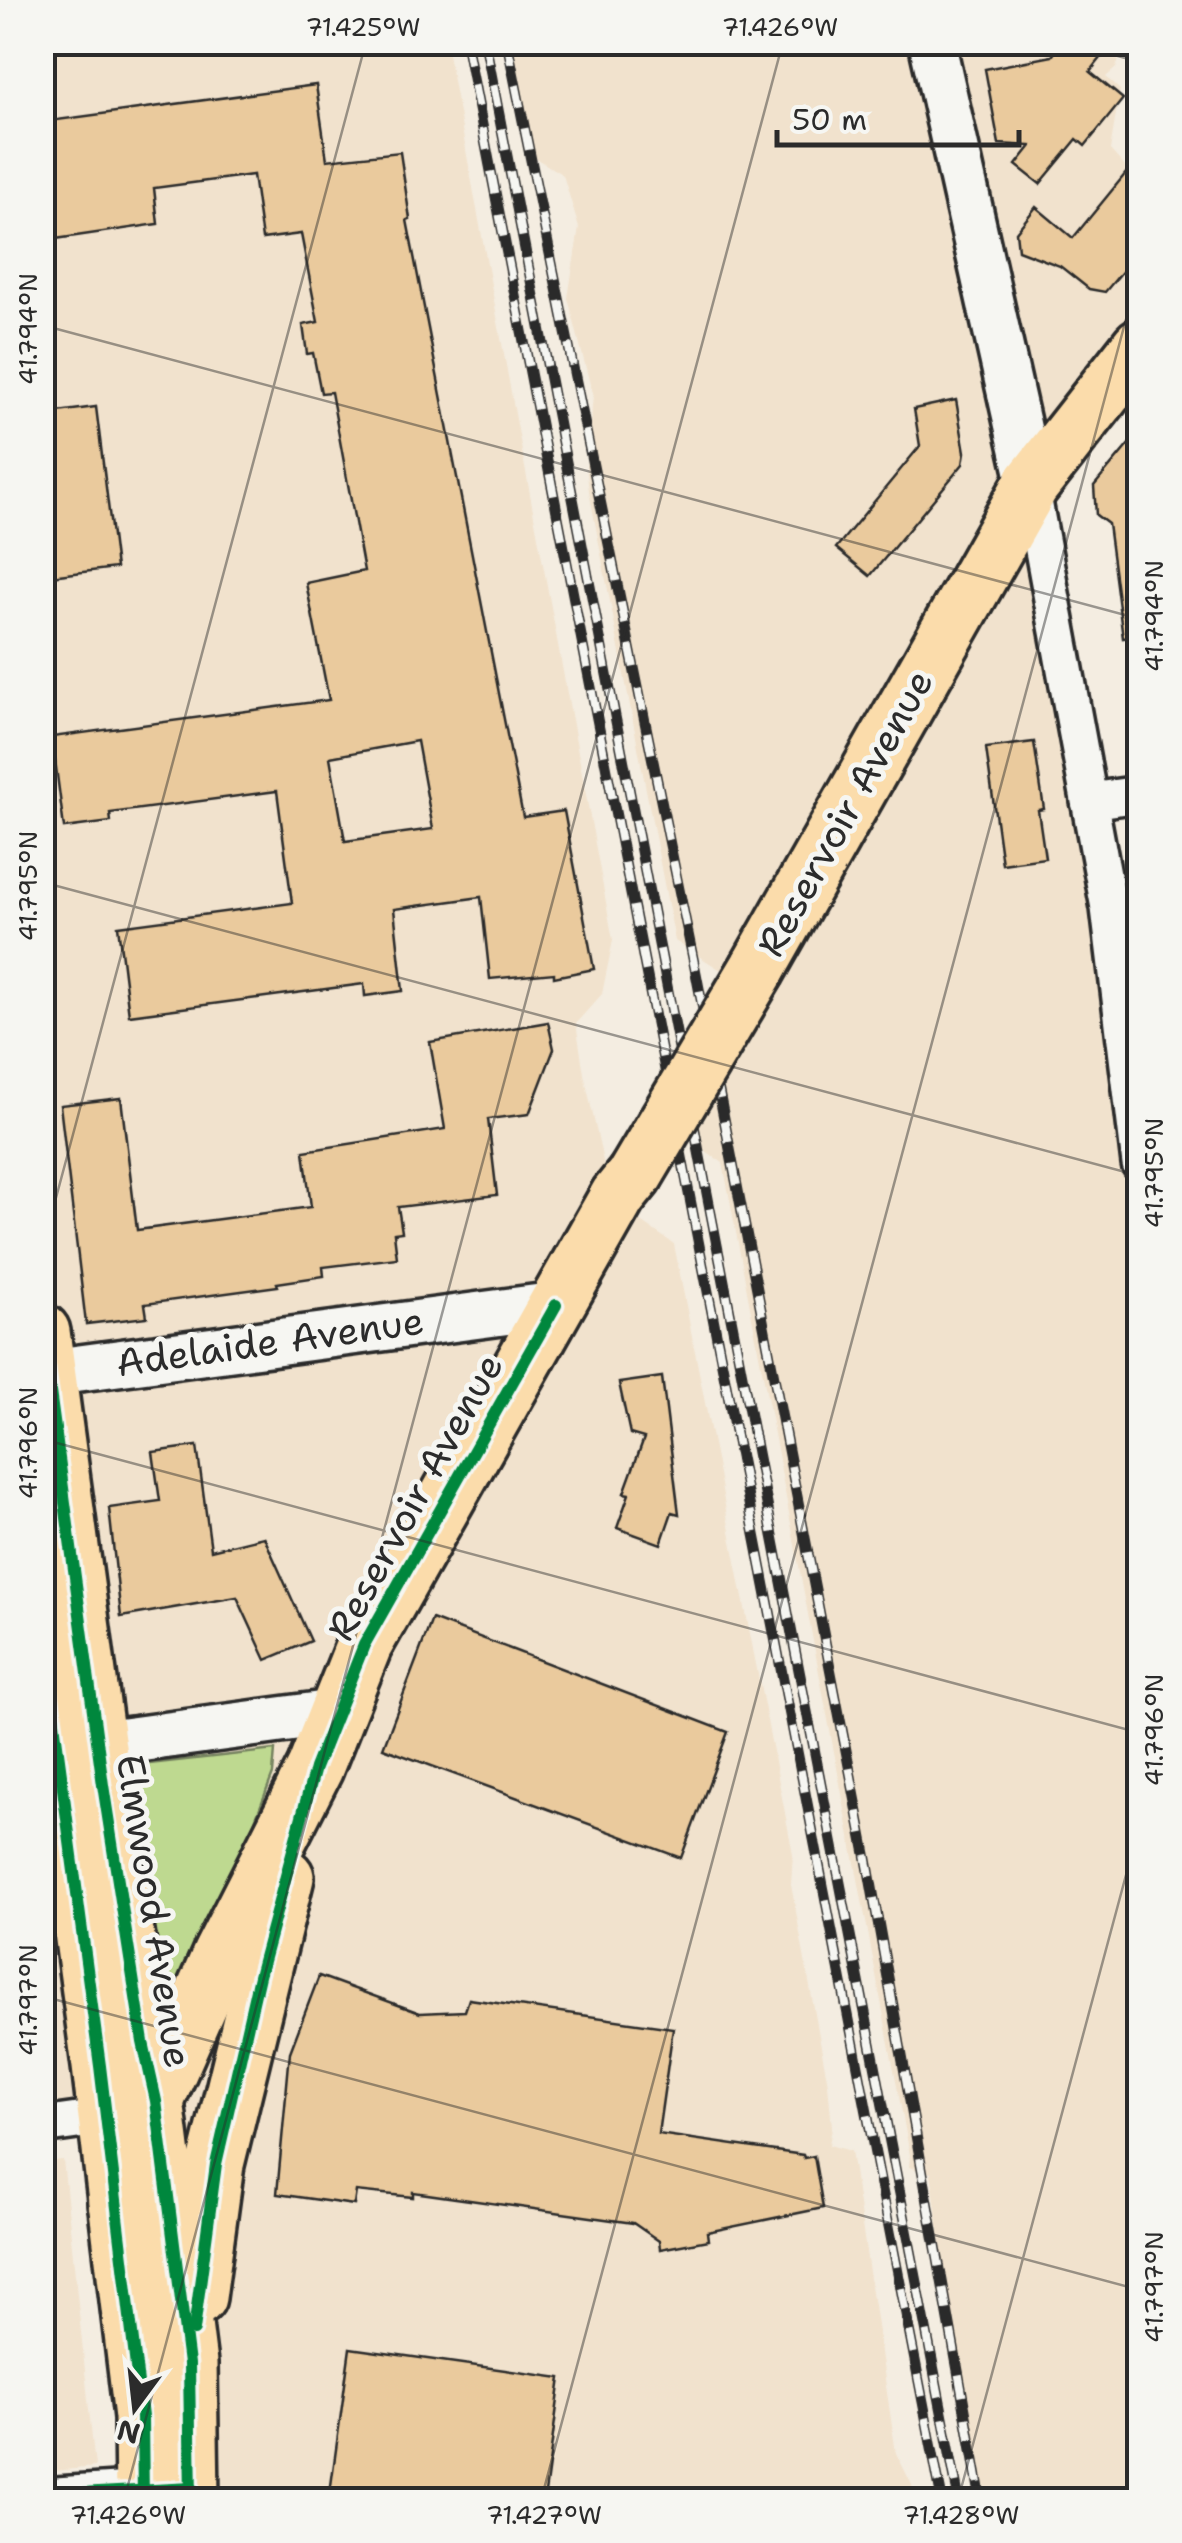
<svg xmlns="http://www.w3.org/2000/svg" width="1182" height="2543" font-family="'Shantell Sans',sans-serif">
	<rect width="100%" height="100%" fill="#f4ede1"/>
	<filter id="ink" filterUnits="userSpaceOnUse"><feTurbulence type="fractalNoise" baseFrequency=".01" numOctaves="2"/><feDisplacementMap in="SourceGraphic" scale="20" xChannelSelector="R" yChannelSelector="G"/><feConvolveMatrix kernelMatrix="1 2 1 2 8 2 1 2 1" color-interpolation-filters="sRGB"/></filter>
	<g filter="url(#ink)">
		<g fill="#f1e2cd">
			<path d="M 43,43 L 446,43 L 613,940 L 602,994 L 576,1023 L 584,1074 L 612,1202 L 674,1244 L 793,1854 L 791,1885 L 828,2084 L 832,2127 L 829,2145 L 851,2151 L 896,2453 L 912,2485 L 914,2500 L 142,2500 L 155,2131 L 43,2122 L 43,1954 L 72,1952 L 42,1742 Z"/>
			<path d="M 506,43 L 1125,43 L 1116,68 L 1106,77 L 1120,90 L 1110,150 L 1136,179 L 1139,332 L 1037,472 L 1093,822 L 1140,1192 L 1139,2500 L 985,2500 L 971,2442 L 958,2370 L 931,2173 L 909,2167 L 910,2155 L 723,1163 L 663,1121 L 735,979 L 675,941 L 589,491 L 586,466 L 593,396 L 568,298 L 579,228 L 563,175 L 524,151 Z"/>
			<path d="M 63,2160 L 95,2467 L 43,2472 L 43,2162 Z"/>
		</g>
		<path fill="#bed990" stroke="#74825e" stroke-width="2.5" d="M 275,1750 L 273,1774 L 184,2003 L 158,2004 L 122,1767 Z"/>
		<g fill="#eaca9d" stroke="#2b2b2b" stroke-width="2.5" fill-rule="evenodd">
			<path d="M 1063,42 L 1103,42 L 1094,53 L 1101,58 L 1090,72 L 1123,99 L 1085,146 L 1077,139 L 1040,184 L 1016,165 L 1031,146 L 999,144 L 985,69 L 1052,56 Z"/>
			<path d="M 316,85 L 327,160 L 400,152 L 410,219 L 407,220 L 523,817 L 564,811 L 594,969 L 554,977 L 554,973 L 490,979 L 481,897 L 394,909 L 403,991 L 365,996 L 364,984 L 129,1015 L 118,926 L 292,903 L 277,791 L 110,813 L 111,822 L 64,828 L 52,737 L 329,700 L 306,583 L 364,571 L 331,392 L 321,393 L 313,353 L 307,354 L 303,325 L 318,322 L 301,234 L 262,239 L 253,175 L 154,188 L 158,224 L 42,241 L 42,122 ZM 417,741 L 433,829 L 345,841 L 330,757 Z"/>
			<path d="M 1140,156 L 1140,250 L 1105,292 L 1089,289 L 1060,266 L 1018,250 L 1016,232 L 1036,207 L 1073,238 Z"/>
			<path d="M 956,400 L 965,452 L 963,464 L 870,576 L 836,548 L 920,446 L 914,409 Z"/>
			<path d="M 96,407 L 116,568 L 42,577 L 42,414 Z"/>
			<path d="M 1140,431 L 1140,636 L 1123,638 L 1108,524 L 1096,515 L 1094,486 Z"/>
			<path d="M 1034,742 L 1044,809 L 1038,810 L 1045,858 L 1002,864 L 986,748 Z"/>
			<path d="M 548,1022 L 554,1049 L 529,1114 L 488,1119 L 497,1195 L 398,1207 L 402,1232 L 394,1233 L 397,1258 L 323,1267 L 324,1276 L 277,1283 L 278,1286 L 145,1304 L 147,1317 L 86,1324 L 60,1105 L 121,1098 L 137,1230 L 311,1207 L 304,1151 L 445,1129 L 430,1042 Z"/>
			<path d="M 662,1377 L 679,1514 L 672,1512 L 661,1544 L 617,1528 L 629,1494 L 624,1493 L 644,1438 L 630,1434 L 619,1383 Z"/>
			<path d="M 197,1446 L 211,1550 L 264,1537 L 311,1641 L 266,1660 L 237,1597 L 121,1617 L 109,1508 L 160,1501 L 153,1452 Z"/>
			<path d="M 432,1619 L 728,1732 L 681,1858 L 383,1748 Z"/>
			<path d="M 319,1976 L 420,2013 L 465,2011 L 469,1999 L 673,2028 L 658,2134 L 803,2155 L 804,2158 L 814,2156 L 823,2208 L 707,2232 L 708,2240 L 660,2249 L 659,2241 L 633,2223 L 413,2192 L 413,2197 L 356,2191 L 354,2205 L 277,2194 L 290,2052 Z"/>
			<path d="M 350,2348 L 561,2378 L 544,2500 L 329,2500 Z"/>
		</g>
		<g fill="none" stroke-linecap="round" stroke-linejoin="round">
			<defs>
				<g id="minor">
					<path d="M 1031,485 L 1109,908 L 1140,1164"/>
					<path d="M 1089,801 L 1140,794"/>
					<path d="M 42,2126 L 106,2117"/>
					<path d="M 42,2496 L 161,2488"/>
				</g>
				<g id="tertiary">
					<path d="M 932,42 L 1031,485"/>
					<path d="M 42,1373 L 556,1305"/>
					<path d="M 65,1749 L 340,1712"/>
				</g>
				<g id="primary">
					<path d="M 758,968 L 1031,485 L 1140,346"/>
					<path d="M 42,1332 L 103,1785 L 143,2042 L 156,2101 L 189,2364 L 191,2500"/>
					<path d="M 42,1632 L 100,2066 L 142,2417 L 143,2500"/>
					<path d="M 116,2202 L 156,2101 L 220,1955 L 315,1768 L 364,1645 L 618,1196 L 635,1175"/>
					<path d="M 198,2297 L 216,2164 L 286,1877"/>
				</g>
			</defs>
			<use href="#minor" stroke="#2b2b2b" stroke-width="42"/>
			<use href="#tertiary" stroke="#2b2b2b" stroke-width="52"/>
			<use href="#primary" stroke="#2b2b2b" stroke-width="62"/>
			<use href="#minor" stroke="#f6f6f2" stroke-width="35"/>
			<use href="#tertiary" stroke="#f6f6f2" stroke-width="45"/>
			<use href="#primary" stroke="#fbdcab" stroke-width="55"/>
			<defs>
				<g id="rail">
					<path d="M 466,42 L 942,2500"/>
					<path d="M 485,42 L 959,2500"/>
					<path d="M 507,42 L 696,973 L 866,1854 L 981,2500"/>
				</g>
			</defs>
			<use href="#rail" stroke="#2b2b2b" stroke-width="11"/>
			<use href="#rail" stroke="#f6f6f2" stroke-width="8" stroke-dasharray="22" stroke-linecap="butt"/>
			<defs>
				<path id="primary-bridge" d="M 635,1175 L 758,968"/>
			</defs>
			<use href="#primary-bridge" stroke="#2b2b2b" stroke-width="62" stroke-linecap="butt"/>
			<use href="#primary-bridge" stroke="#fbdcab" stroke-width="55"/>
			<defs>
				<g id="cycleway">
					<path d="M 42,1332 L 103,1785 L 143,2042 L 156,2101 L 189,2364 L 191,2500"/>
					<path d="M 42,1632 L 100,2066 L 142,2417 L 143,2500"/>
					<path d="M 194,2330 L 216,2164 L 259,1976 L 315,1768 L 364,1645 L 556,1305"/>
					<path d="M 42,2496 L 192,2488"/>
				</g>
			</defs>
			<use href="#cycleway" stroke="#f6f6f2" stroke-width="19"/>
			<use href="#cycleway" stroke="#00873e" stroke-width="12"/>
		</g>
	</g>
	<path fill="none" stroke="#2b2b2b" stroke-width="2.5" stroke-opacity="0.45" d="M 1066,42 L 1140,62M 42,325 L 1140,619M 42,882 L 1140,1176M 42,1250 L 366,42M 42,1439 L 1140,1733M 42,1996 L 1140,2290M 124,2500 L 783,42M 541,2500 L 1140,267M 958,2500 L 1140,1823"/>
	<g text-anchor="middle" stroke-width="10" stroke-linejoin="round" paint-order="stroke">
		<g font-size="38" fill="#2b2b2b" stroke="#f6f6f2">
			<text transform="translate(845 813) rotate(-61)" y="13">Reservoir Avenue</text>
			<text transform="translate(270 1342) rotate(-8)" y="13">Adelaide Avenue</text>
			<text transform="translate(415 1497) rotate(-61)" y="13">Reservoir Avenue</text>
			<text transform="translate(154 1911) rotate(81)" y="13">Elmwood Avenue</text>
		</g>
	</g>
	<rect width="1182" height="2543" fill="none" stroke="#f6f6f2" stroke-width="110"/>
	<g transform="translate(135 2408) rotate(195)" stroke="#f6f6f2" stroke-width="8" paint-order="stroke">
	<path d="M0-8L18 38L0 25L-18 38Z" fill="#2b2b2b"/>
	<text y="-15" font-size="28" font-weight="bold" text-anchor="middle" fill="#2b2b2b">N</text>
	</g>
	<path d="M777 130v15h242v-15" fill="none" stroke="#2b2b2b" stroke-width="5"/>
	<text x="792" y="130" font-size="30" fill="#2b2b2b" stroke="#f6f6f2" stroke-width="8" paint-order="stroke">50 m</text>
	<rect x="55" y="55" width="1072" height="2433" fill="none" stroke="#2b2b2b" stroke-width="4"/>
	<g font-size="25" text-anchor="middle" fill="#2b2b2b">
		<text x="363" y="36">71.425°W</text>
		<text x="780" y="36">71.426°W</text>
		<text transform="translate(28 329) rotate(-90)" y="9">41.794°N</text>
		<text transform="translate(1154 616) rotate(-90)" y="9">41.794°N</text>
		<text transform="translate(28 886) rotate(-90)" y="9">41.795°N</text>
		<text transform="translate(1154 1173) rotate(-90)" y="9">41.795°N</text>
		<text transform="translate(28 1443) rotate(-90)" y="9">41.796°N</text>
		<text transform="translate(1154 1730) rotate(-90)" y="9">41.796°N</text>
		<text transform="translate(28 2000) rotate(-90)" y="9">41.797°N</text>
		<text transform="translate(1154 2287) rotate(-90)" y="9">41.797°N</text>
		<text x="128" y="2524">71.426°W</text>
		<text x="544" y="2524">71.427°W</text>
		<text x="961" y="2524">71.428°W</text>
	</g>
</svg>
